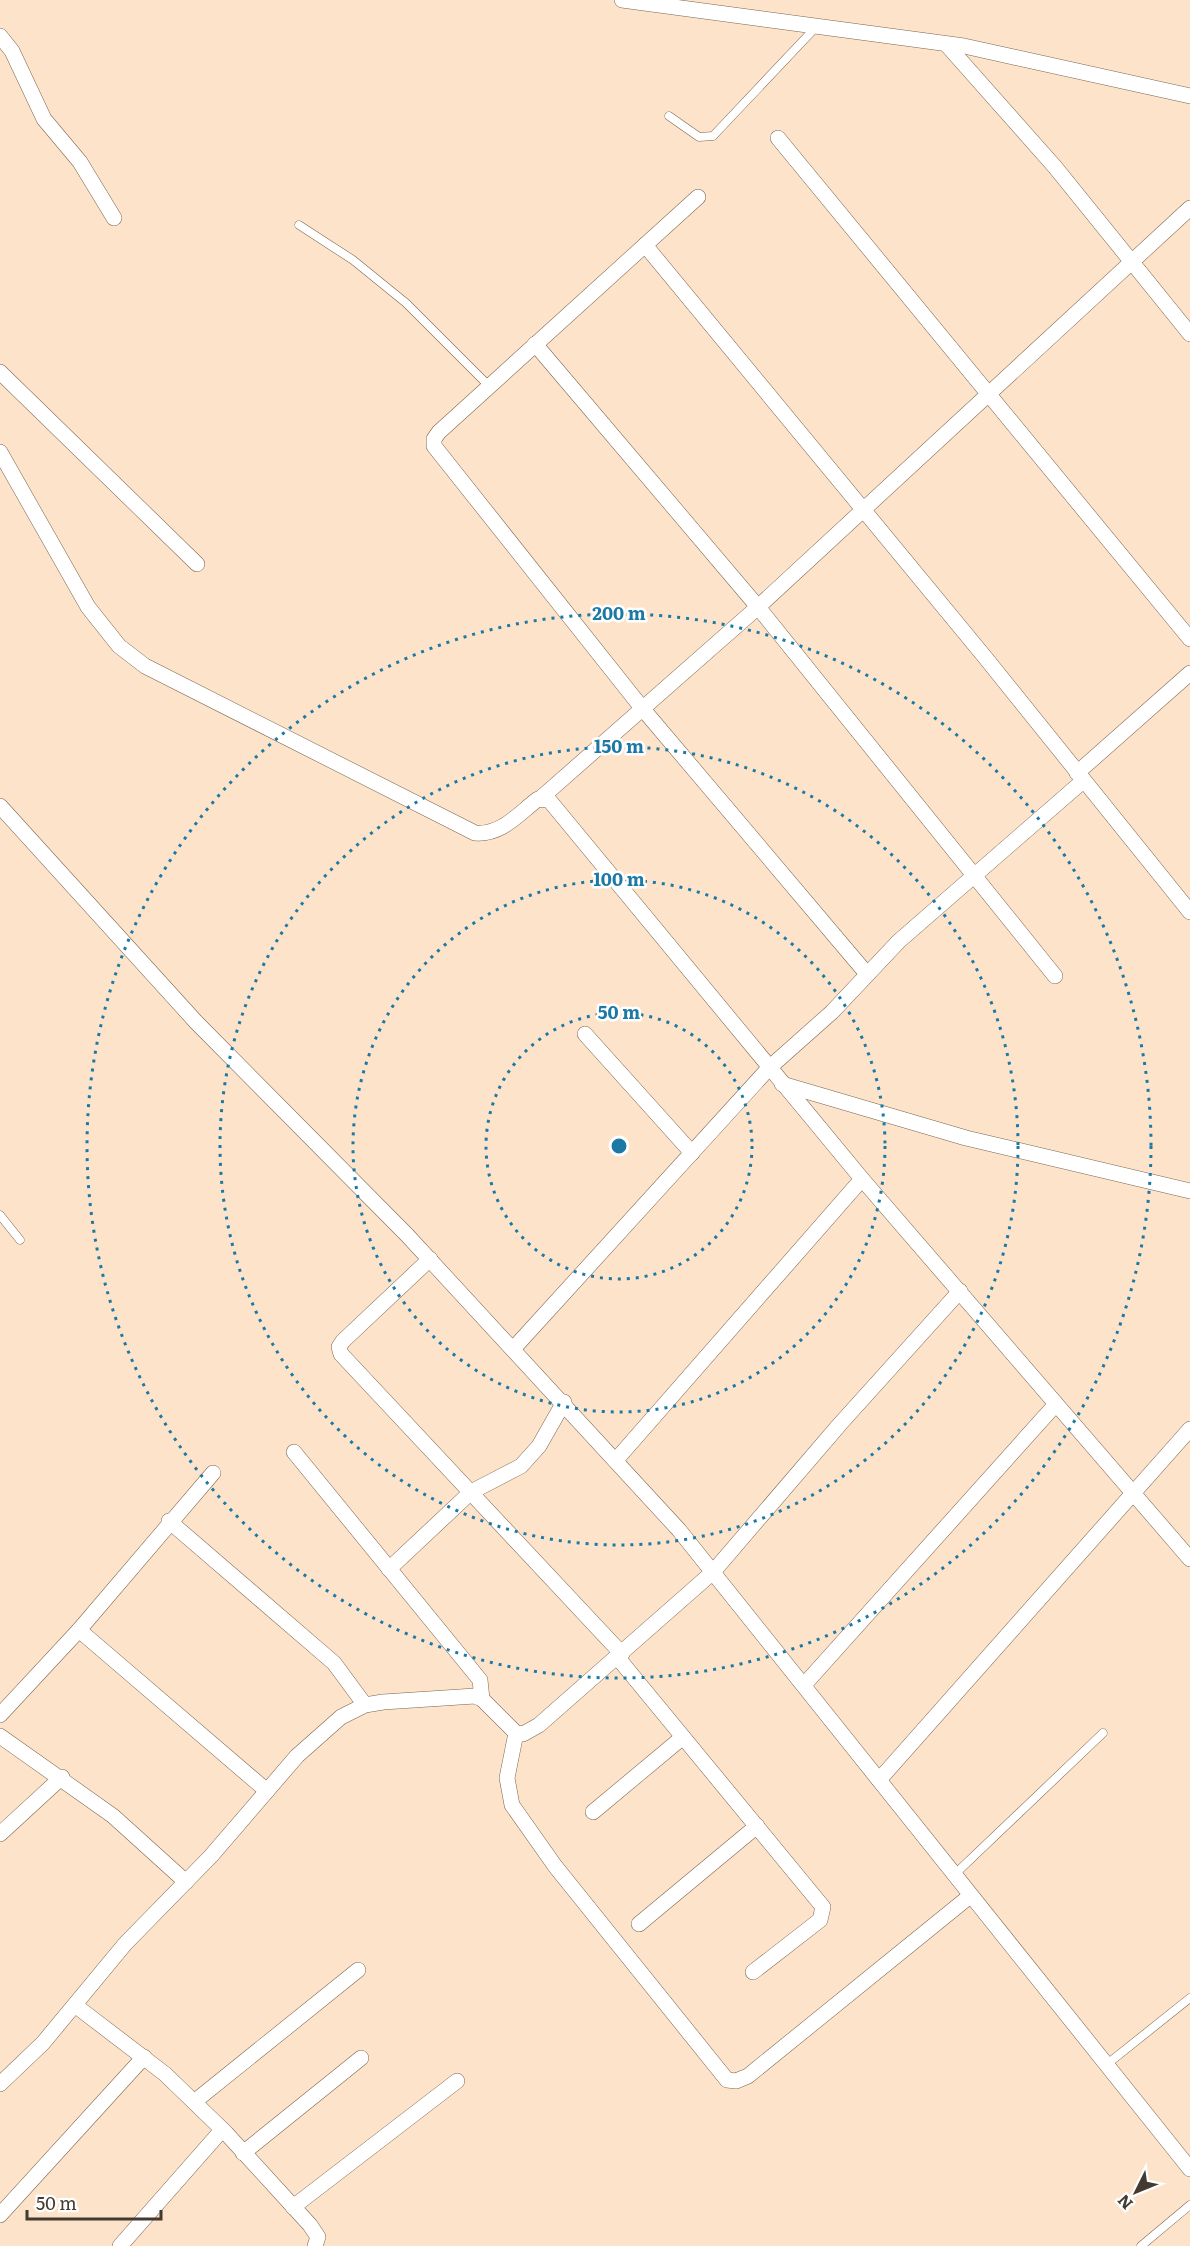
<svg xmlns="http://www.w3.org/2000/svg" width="1190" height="2246" font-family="Literata,serif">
	<rect width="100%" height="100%" fill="#fce3c9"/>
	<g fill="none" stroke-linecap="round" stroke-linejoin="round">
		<defs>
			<g id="service">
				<path d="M 669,116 L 699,137 L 713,136 L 817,26"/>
				<path d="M 299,225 L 353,260 L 406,303 L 489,386"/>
				<path d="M 0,1215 L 20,1240"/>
				<path d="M 954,1875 L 1103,1733"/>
				<path d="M 1106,2065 L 1190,1998"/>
				<path d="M 1141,2246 L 1190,2205"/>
			</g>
			<g id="minor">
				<path d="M 622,0 L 964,46 L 1190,96"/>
				<path d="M 0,36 L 12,51 L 44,119 L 80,162 L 114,218"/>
				<path d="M 946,44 L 1055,167 L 1190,334"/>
				<path d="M 778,138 L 1190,639"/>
				<path d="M 698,197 L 439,432 L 434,439 L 434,446 L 642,708 L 867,974"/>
				<path d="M 645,245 L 984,656 L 1190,912"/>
				<path d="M 535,344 L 758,607 L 1055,976"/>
				<path d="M 0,372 L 197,564"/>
				<path d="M 0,452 L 88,607 L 119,646 L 145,666 L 475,833 C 502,835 518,814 538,799 L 549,800 L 862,1179 L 1190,1559"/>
				<path d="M 1077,773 L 1190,673"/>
				<path d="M 542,797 L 758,607 L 1190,208"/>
				<path d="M 0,806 L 196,1022 L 407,1235 L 679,1530 L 1190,2169"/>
				<path d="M 585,1034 L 692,1153"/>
				<path d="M 782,1084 L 966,1138 L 1190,1191"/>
				<path d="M 430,1259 L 343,1341 L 339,1347 L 341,1354 L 622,1654"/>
				<path d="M 514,1348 L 769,1068 L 832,1012 L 899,941 L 1083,781"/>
				<path d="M 294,1452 L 480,1680 L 482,1699"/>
				<path d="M 616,1460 L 862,1179"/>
				<path d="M 169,1521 L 334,1663 L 365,1705"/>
				<path d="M 389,1569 L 471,1492 L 521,1466 L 539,1446 L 564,1402"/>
				<path d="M 79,1630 L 267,1791"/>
				<path d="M 618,1658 L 823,1907 L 820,1920 L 753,1972"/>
				<path d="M 804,1685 L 1056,1404"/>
				<path d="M 0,1715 L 79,1630 L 213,1473"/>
				<path d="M 516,1733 L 507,1778 L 512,1805 L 555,1866 L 727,2080 L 736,2081 L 748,2076 L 970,1896"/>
				<path d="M 0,1736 L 113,1816 L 186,1882"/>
				<path d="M 879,1780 L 1190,1429"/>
				<path d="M 593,1812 L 683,1737"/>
				<path d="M 0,1834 L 62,1777"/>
				<path d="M 639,1924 L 757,1826"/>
				<path d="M 76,2006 L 165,2074 L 226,2133 L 310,2225 L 318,2237 L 315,2246"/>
				<path d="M 0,2084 L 43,2043 L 125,1944 L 211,1856 L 297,1756 L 341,1717 L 365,1705 L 383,1702 L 475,1696 L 482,1699 L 516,1733 L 523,1734 L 539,1725 L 713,1572 L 840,1424 L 960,1291"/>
				<path d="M 194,2102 L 358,1970"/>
				<path d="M 243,2153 L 361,2058"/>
				<path d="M 293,2207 L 457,2081"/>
				<path d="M 0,2215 L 144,2057"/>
				<path d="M 120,2246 L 222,2130"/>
			</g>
		</defs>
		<use href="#service" stroke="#7b654f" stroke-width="9"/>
		<use href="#minor" stroke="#7b654f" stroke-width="16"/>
		<use href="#service" stroke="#fff" stroke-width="8"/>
		<use href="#minor" stroke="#fff" stroke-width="15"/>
	</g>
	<g fill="none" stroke="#1c79a6" stroke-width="3" stroke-dasharray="3 6">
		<circle cx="619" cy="1146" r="133"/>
		<circle cx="619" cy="1146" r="266"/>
		<circle cx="619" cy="1146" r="399"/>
		<circle cx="619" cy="1146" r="532"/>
	</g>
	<circle cx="619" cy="1146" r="9" fill="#1c79a6" stroke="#fff" stroke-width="3"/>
	<g font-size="18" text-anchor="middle" font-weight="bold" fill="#1c79a6" stroke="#fff" stroke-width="5" stroke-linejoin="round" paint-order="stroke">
		<text x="619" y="620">200 m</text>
		<text x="619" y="753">150 m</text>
		<text x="619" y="886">100 m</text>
		<text x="619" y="1019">50 m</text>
	</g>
	<g transform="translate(1136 2192) rotate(227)" stroke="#ffffff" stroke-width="4.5" paint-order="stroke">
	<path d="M0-4.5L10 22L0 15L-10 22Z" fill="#433a30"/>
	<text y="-9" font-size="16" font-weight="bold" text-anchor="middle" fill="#433a30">N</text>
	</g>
	<path d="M27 2210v9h134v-9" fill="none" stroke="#433a30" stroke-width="3"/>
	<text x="36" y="2210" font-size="18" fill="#433a30" stroke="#ffffff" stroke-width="4.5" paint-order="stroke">50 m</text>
</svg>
